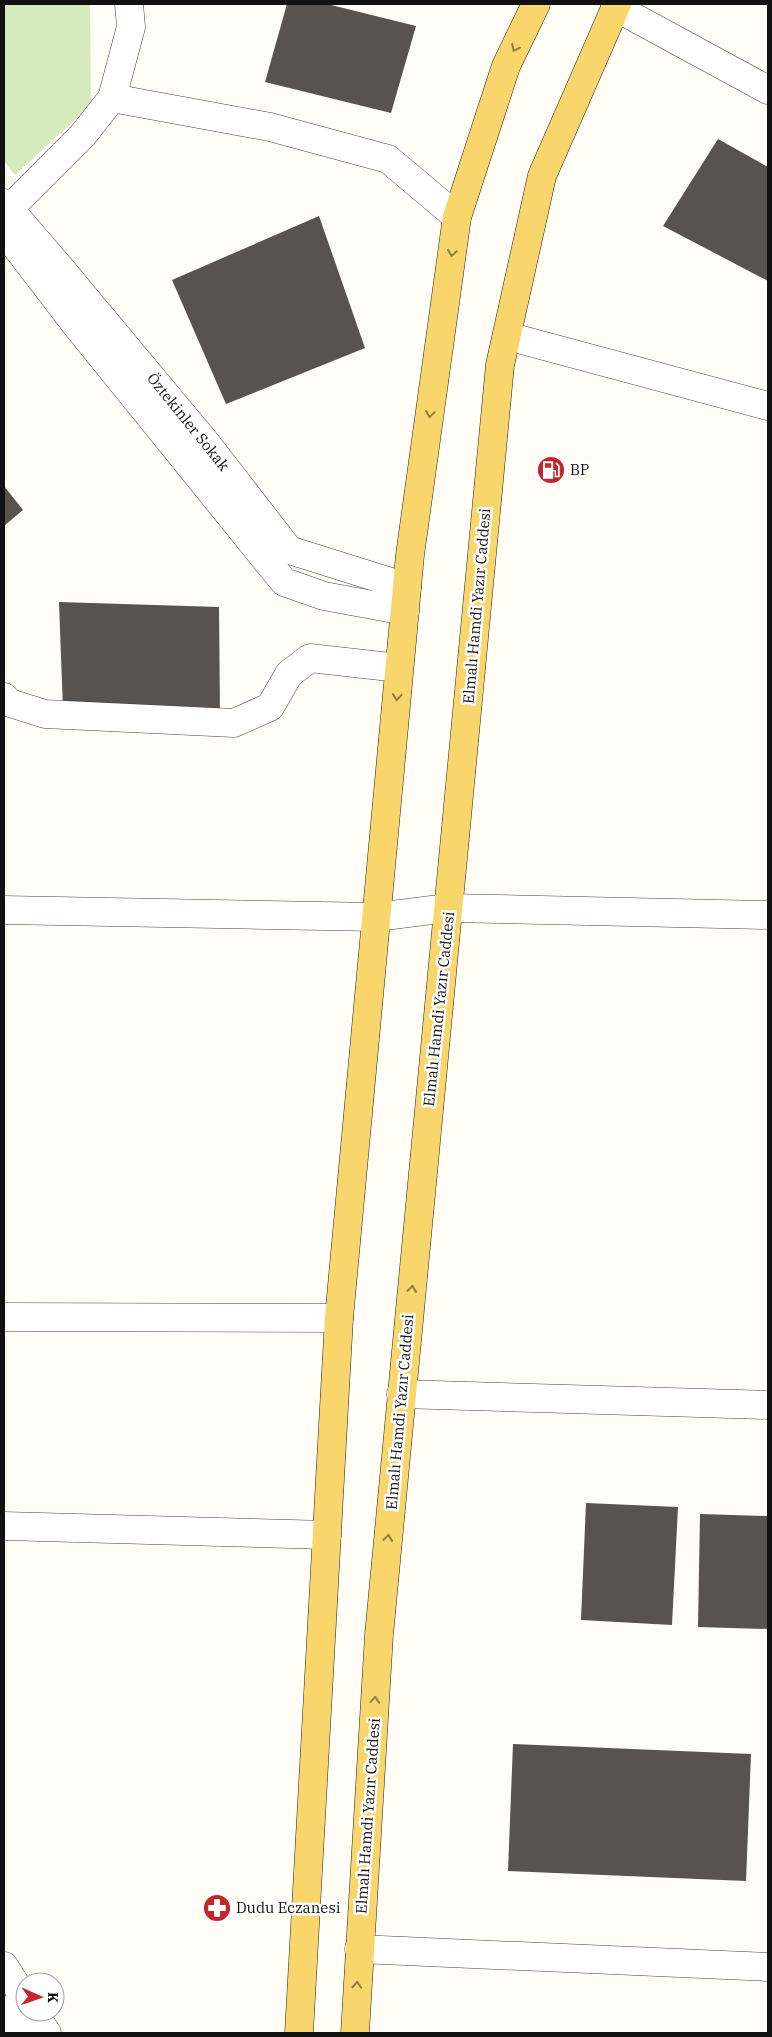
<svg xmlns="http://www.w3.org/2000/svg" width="772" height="2037" font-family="'IBM Plex Serif',serif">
	<rect width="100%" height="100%" fill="#fffdf5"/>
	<path fill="#d5ebbd" d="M 4,4 L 90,4 L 91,105 L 15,175 L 4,161 Z"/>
	<g fill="#5a524d">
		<path d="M 287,4 L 327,4 L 416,26 L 391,113 L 265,82 Z"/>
		<path d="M 718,139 L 768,167 L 768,281 L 663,226 Z"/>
		<path d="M 319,216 L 365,348 L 226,404 L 172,280 Z"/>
		<path d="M 4,486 L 23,510 L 4,526 Z"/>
		<path d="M 59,602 L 219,607 L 220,714 L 63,710 Z"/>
		<path d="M 586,1503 L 678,1507 L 672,1625 L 581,1620 Z"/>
		<path d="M 700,1514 L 768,1516 L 768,1629 L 698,1627 Z"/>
		<path d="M 513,1744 L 751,1754 L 746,1881 L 508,1871 Z"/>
	</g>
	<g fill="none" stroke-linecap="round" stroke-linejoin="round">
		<defs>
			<g id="minor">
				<path d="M 615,7 L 768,90"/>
				<path d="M 112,98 L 270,127 L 388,159 L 457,217"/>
				<path d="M 4,203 L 56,263 L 207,444 L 289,550 L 407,587"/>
				<path d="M 9,209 L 83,135 L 112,98 L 131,27 L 129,4"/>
				<path d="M 4,231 L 76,325 L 284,582 L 324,596 L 405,611"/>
				<path d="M 507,336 L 768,406"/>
				<path d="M 4,697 L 10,703 L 45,714 L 234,723 L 270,707 L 289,674 L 310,658 L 399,668"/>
				<path d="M 4,910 L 376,917 L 448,908 L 768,915"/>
				<path d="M 4,1317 L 339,1318"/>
				<path d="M 401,1394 L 768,1405"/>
				<path d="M 4,1526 L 327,1535"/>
				<path d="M 359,1949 L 768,1967"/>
				<path d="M 4,1966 L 25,1999"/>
				<path d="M 4,2010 L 20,2033"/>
				<path d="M 33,2012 L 47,2033"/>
			</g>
			<g id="major">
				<path d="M 299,2033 L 339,1318 L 410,555 L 457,217 L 506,66 L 536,4"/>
				<path d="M 355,2033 L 379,1635 L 500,365 L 542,176 L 617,4"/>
			</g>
		</defs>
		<use href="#minor" stroke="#444" stroke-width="29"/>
		<use href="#major" stroke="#222" stroke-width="29"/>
		<use href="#minor" stroke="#fff" stroke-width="28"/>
		<use href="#major" stroke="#f9d66b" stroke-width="28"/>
	</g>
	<defs><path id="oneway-chevron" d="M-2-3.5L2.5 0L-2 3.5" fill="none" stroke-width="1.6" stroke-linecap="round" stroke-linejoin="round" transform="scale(1.25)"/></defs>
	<g stroke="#917d42">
		<use href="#oneway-chevron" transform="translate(515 48) rotate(116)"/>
		<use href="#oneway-chevron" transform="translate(452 253) rotate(98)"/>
		<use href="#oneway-chevron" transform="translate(430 414) rotate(98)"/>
		<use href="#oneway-chevron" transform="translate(397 697) rotate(95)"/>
		<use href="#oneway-chevron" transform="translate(412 1289) rotate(-84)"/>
		<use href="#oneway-chevron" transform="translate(388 1538) rotate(-85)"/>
		<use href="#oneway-chevron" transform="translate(375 1700) rotate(-86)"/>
		<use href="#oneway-chevron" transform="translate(357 1985) rotate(-87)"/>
	</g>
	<defs>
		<symbol id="fuel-disc" viewBox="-11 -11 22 22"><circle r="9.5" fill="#c4262e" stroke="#fff"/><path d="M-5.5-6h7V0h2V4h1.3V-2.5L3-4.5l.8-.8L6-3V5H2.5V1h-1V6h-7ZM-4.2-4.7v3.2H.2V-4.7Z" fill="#fff"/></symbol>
		<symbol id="pharmacy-disc" viewBox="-11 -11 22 22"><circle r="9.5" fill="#c4262e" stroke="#fff"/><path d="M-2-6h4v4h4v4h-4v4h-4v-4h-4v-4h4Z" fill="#fff"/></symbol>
	</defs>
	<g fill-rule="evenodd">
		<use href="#fuel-disc" x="535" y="454" width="32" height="32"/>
		<use href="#pharmacy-disc" x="201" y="1892" width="32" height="32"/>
	</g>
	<g text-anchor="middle" stroke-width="5" stroke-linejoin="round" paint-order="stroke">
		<g font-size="15" fill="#111" stroke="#fff">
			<text transform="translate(188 422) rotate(51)" y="5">Öztekinler Sokak</text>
			<text transform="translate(477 606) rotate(-85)" y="5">Elmalı Hamdi Yazır Caddesi</text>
			<text transform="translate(439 1009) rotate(-84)" y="5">Elmalı Hamdi Yazır Caddesi</text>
			<text transform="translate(400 1412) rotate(-85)" y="5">Elmalı Hamdi Yazır Caddesi</text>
			<text transform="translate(368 1816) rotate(-86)" y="5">Elmalı Hamdi Yazır Caddesi</text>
		</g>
		<g font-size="15" fill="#111" stroke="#fff" text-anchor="start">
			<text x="570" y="475">BP</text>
			<text x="236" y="1913">Dudu Eczanesi</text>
		</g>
	</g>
	<rect width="772" height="2037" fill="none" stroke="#111111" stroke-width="10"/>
	<g transform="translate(40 1997) rotate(92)"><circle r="24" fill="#ffffff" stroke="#a0a0a0"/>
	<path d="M0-4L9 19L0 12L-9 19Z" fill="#c4262e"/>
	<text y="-8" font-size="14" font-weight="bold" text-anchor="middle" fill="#111111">K</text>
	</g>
</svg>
